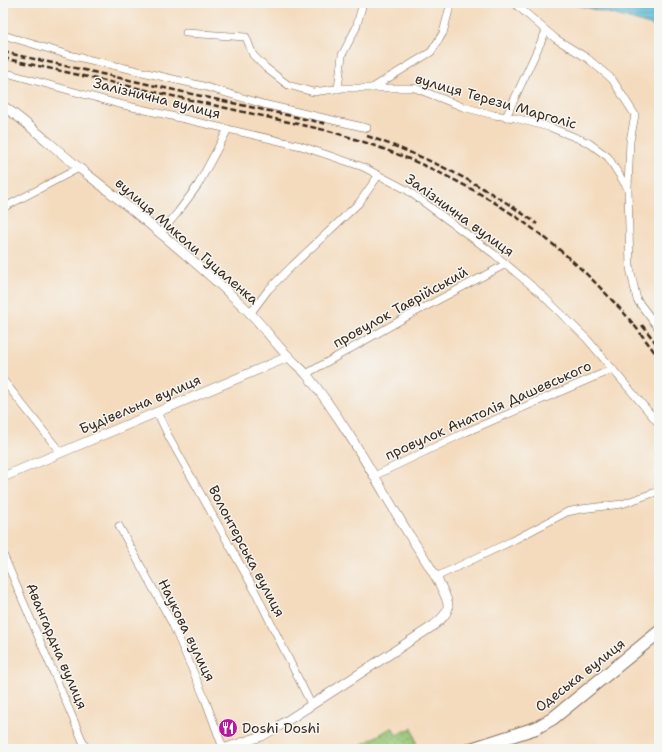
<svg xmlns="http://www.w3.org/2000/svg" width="662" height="752" font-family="'Shantell Sans',sans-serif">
	<defs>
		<pattern id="grass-dots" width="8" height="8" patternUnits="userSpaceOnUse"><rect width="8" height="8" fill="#94c372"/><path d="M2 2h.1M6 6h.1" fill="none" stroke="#7a9f5d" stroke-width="1.8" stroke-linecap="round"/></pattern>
		<pattern id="water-rules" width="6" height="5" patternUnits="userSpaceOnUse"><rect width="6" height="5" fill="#57bad5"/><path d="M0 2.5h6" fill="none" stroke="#4997ac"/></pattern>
	</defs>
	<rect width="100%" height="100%" fill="#f6f6f2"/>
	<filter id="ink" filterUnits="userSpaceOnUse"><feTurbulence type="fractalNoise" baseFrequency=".025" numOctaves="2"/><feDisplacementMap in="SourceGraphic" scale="8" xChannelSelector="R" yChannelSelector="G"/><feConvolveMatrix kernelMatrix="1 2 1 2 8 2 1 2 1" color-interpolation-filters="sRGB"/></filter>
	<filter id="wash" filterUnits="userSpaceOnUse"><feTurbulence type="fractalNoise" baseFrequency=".012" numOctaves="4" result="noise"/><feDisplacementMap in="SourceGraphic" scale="16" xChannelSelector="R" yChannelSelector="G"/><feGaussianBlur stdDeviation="0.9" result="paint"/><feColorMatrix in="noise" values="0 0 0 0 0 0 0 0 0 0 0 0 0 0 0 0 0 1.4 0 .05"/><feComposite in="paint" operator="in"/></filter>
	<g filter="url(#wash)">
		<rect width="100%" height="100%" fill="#f4dbbe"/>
		<path fill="url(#grass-dots)" stroke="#687648" d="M 391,728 L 393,728 L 396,735 L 412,728 L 418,749 L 363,749 L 361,745 Z"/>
		<path fill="url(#water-rules)" stroke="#49727a" d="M 568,3 L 659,3 L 659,28 L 620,16 Z"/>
	</g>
	<g filter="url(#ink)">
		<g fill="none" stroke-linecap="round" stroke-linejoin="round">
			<defs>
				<g id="minor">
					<path d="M 514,3 L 556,39 L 587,58 L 612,79 L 635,115 L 630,141 L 628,187"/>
					<path d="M 186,33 L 246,37 L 253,55 L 266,68 L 288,85 L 313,92 L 343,88 L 415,88 L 463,107 L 494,115 L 515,118 L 552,128 L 589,143 L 608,157 L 628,189 L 630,268 L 637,300 L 659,329"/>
					<path d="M 3,35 L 69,55 L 203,86 L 263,104 L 367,128"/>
					<path d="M 3,72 L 115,103 L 301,146 L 363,167 L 407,190 L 494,254 L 539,292 L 587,339 L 659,424"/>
					<path d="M 372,88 L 431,52 L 443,33 L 449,10 L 453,3"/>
					<path d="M 338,89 L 342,55 L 356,28 L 363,3"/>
					<path d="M 506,117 L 546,31"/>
					<path d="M 3,208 L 79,168"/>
					<path d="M 160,234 L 178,212 L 198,185 L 228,129"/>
					<path d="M 250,314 L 268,290 L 292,266 L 359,203 L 378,176"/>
					<path d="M 306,374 L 408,316 L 506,264"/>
					<path d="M 3,380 L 61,453"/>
					<path d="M 157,412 L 169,437 L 255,591 L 311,704"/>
					<path d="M 374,476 L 466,432 L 613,369"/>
					<path d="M 119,526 L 172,623 L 205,699 L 223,748"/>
					<path d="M 3,554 L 86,749"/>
					<path d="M 436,577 L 514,540 L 567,512 L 581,509 L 622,504 L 659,491"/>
				</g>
				<g id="tertiary">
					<path d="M 3,106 C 31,125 56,150 83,171 C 138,214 194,259 245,308 C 260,322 272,340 287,355 C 293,362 301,368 307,375 C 346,424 376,480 408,533 C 417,547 449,593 448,607 C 447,615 439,621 433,626 L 279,726 L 262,736 L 223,749"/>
					<path d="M 3,477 L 288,357"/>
				</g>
				<path id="primary" d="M 471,749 L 536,728 L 552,719 L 659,632"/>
			</defs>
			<use href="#minor" stroke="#7c6856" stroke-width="8"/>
			<use href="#tertiary" stroke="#7c6856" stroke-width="10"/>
			<use href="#primary" stroke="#7c6856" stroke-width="14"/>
			<use href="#minor" stroke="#fff" stroke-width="7"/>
			<use href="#tertiary" stroke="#fff" stroke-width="9"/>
			<use href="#primary" stroke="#fff" stroke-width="12"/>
			<g stroke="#3b2a1e" stroke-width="2.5" stroke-dasharray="6 3" stroke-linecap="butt">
				<path d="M 3,52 L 327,124"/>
				<path d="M 3,58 L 329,131 C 441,164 531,213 611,299 C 629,317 644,338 659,358"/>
				<path d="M 367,136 C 428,157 486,186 537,224"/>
				<path d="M 642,325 L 659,347"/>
			</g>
		</g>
	</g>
	<defs>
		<symbol id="restaurant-disc" viewBox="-11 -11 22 22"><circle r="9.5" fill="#b5179e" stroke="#f6f6f2"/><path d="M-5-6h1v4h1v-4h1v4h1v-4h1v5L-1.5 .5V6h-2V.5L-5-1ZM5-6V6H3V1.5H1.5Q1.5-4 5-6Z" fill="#fff"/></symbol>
	</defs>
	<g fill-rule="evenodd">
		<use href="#restaurant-disc" x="217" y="717" width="22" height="22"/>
	</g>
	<g text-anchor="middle" stroke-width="3" stroke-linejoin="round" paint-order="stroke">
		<g font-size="14" fill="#3b2a1e" stroke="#f6f6f2">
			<text transform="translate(157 98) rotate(14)" y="5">Залізнична вулиця</text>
			<text transform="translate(496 101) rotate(16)" y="5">вулиця Терези Марголіс</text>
			<text transform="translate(460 215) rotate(36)" y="5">Залізнична вулиця</text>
			<text transform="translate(187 241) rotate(41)" y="5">вулиця Миколи Гуцаленка</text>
			<text transform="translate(400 307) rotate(-29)" y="5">провулок Таврійський</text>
			<text transform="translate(140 404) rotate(-23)" y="5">Будівельна вулиця</text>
			<text transform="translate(488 410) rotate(-24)" y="5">провулок Анатолія Дашевського</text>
			<text transform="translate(247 551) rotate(62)" y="5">Волонтерська вулиця</text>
			<text transform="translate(187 630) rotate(64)" y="5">Наукова вулиця</text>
			<text transform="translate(57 646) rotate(67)" y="5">Авангардна вулиця</text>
			<text transform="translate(580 675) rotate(-38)" y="5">Одеська вулиця</text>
		</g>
		<g font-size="14" fill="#3b2a1e" stroke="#f6f6f2" text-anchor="start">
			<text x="242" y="733">Doshi Doshi</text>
		</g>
	</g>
	<rect width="662" height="752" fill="none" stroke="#f6f6f2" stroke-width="16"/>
</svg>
